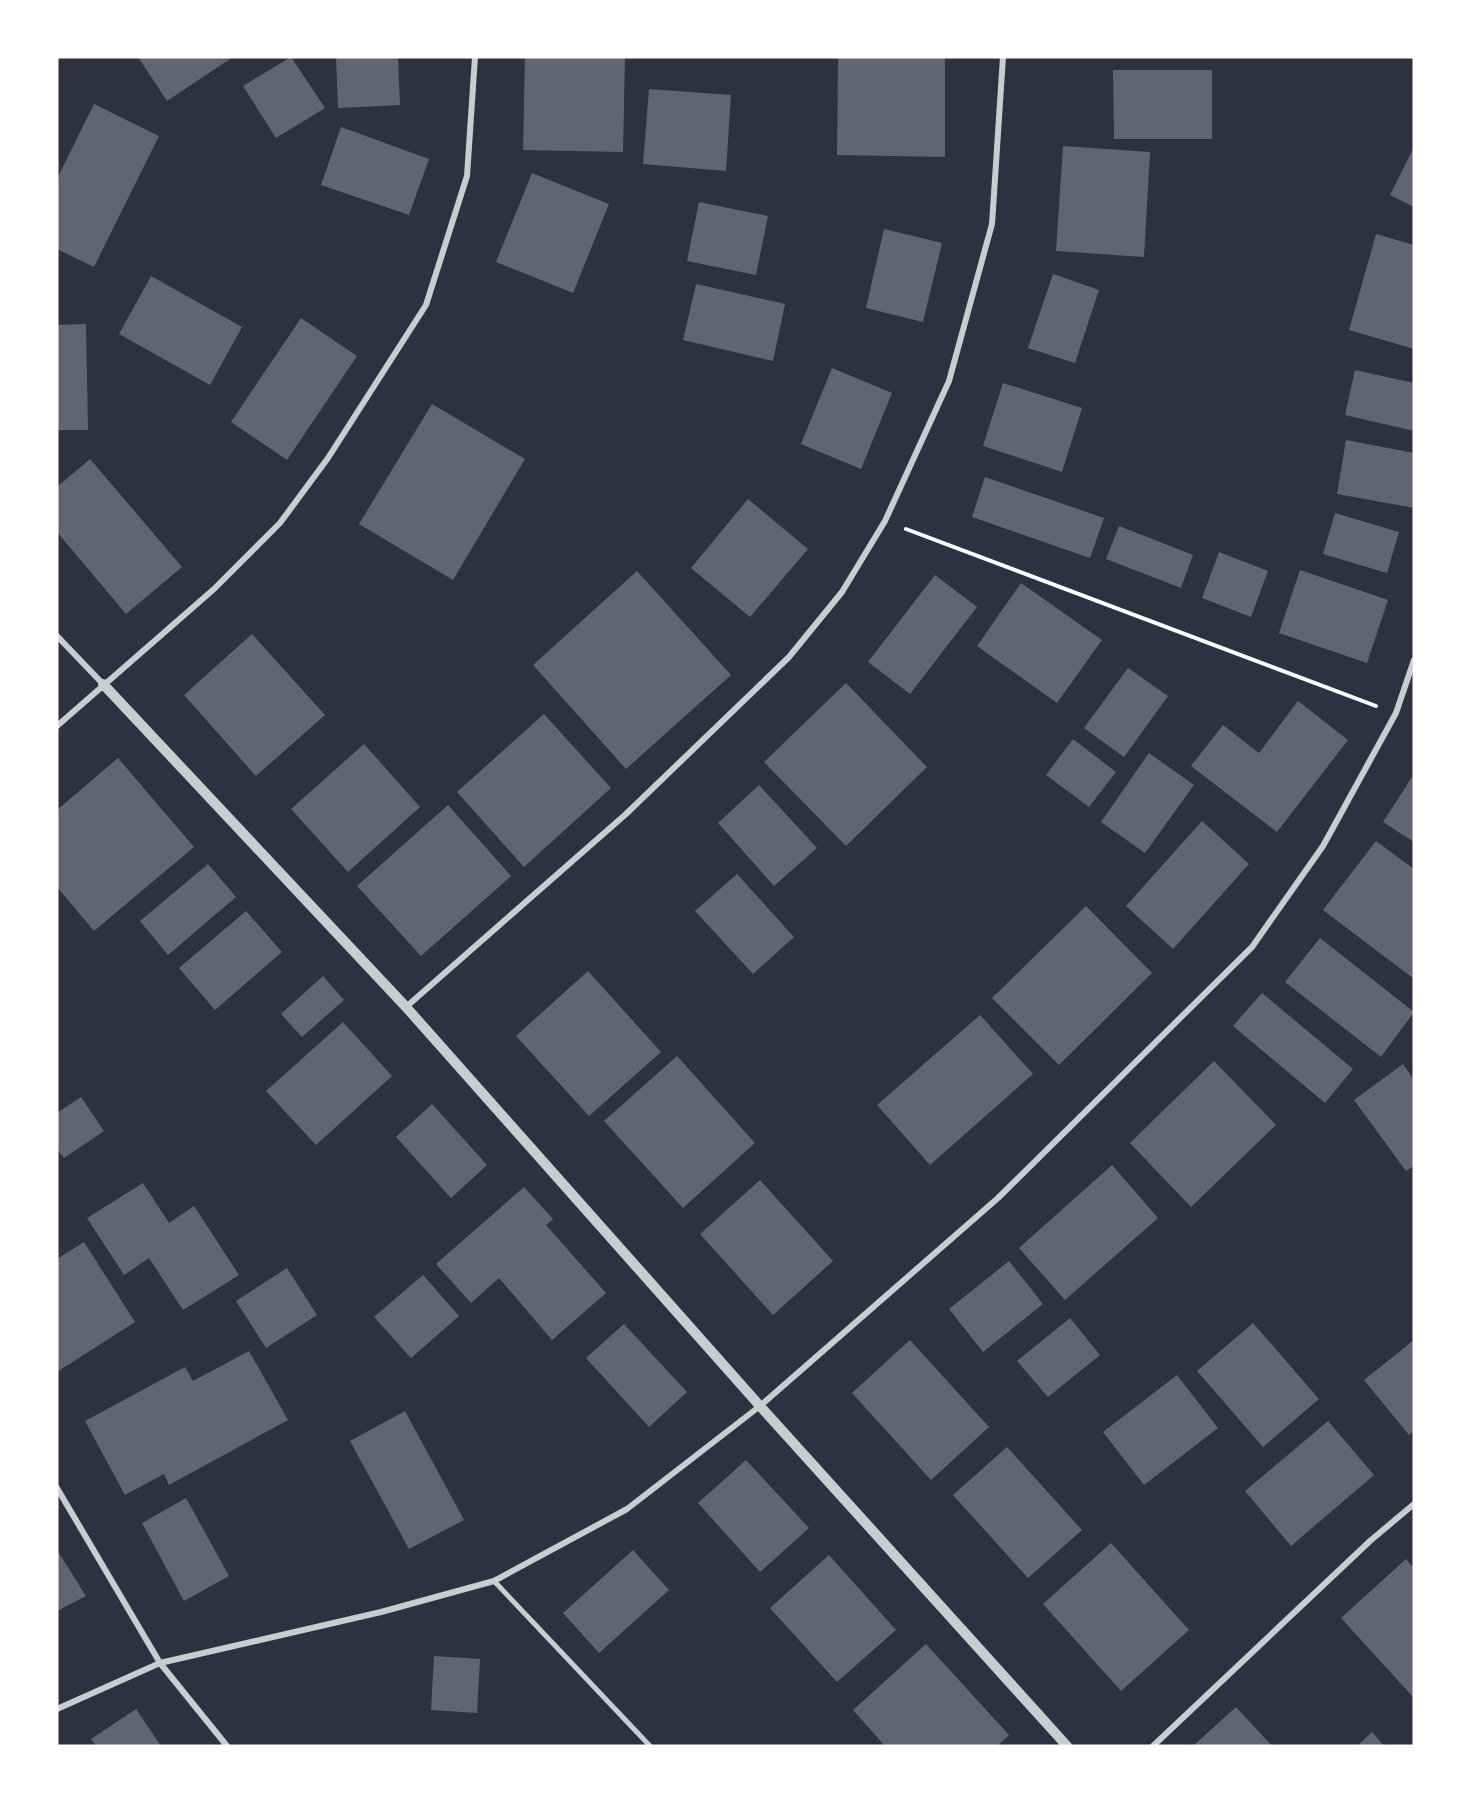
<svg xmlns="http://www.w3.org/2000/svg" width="1471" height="1803" font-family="'Playfair Display',serif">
	<rect width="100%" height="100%" fill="#2d3142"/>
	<g fill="#626471">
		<path d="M 138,57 L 233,57 L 167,101 Z"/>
		<path d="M 291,57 L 325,108 L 276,138 L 243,86 Z"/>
		<path d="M 336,57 L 398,57 L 400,105 L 338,108 Z"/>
		<path d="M 525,57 L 625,57 L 623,152 L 523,150 Z"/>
		<path d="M 838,57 L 945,57 L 945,157 L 837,155 Z"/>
		<path d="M 1113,70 L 1212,70 L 1212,139 L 1114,139 Z"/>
		<path d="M 649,89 L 731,95 L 726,171 L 643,164 Z"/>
		<path d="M 94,104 L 159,136 L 94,267 L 57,249 L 57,179 Z"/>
		<path d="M 341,127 L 429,159 L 409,215 L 321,185 Z"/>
		<path d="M 1063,146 L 1150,152 L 1144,257 L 1056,251 Z"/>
		<path d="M 1414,147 L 1414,207 L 1390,195 Z"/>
		<path d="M 532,173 L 609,204 L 573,293 L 496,262 Z"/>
		<path d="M 699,202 L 768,216 L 756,275 L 687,261 Z"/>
		<path d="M 884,229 L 942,243 L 923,322 L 866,308 Z"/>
		<path d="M 1376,234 L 1414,245 L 1414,349 L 1349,330 Z"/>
		<path d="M 1053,274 L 1099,290 L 1075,363 L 1028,348 Z"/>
		<path d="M 151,276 L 242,327 L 210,385 L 119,334 Z"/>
		<path d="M 696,284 L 785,304 L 773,361 L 683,340 Z"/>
		<path d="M 301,318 L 357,356 L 287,460 L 231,422 Z"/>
		<path d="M 86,324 L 88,430 L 57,430 L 57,325 Z"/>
		<path d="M 832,368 L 892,393 L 861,469 L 801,444 Z"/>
		<path d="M 1355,370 L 1414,383 L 1414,431 L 1345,415 Z"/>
		<path d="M 1003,383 L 1082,408 L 1062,472 L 983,446 Z"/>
		<path d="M 432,404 L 525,459 L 453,580 L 359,524 Z"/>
		<path d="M 1346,440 L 1414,453 L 1414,508 L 1337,494 Z"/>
		<path d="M 90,459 L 182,567 L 126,614 L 57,532 L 57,487 Z"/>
		<path d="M 985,477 L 1104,518 L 1090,558 L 972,517 Z"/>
		<path d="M 748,499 L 808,549 L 750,617 L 691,568 Z"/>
		<path d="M 1335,513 L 1399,532 L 1387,573 L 1323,554 Z"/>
		<path d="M 1119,526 L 1193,555 L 1181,588 L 1106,559 Z"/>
		<path d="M 1219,552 L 1268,571 L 1251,617 L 1202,598 Z"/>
		<path d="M 1300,570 L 1388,600 L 1367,663 L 1279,633 Z"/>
		<path d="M 637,571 L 731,675 L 626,769 L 533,665 Z"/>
		<path d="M 935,575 L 977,607 L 910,694 L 868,662 Z"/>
		<path d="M 1021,583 L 1102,640 L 1057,703 L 977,646 Z"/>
		<path d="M 252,634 L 325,715 L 256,776 L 184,695 Z"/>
		<path d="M 1128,668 L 1168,696 L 1124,757 L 1084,728 Z"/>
		<path d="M 846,683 L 927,767 L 846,846 L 764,762 Z"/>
		<path d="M 1298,701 L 1348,740 L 1277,832 L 1191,766 L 1223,725 L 1259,753 Z"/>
		<path d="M 544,714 L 611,788 L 524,867 L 457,792 Z"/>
		<path d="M 1073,739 L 1116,772 L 1089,807 L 1046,775 Z"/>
		<path d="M 364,744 L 420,807 L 348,872 L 291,809 Z"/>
		<path d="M 1149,753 L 1194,785 L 1145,853 L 1101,822 Z"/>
		<path d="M 118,758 L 194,847 L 94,931 L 57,887 L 57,810 Z"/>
		<path d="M 1414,774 L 1414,842 L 1383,822 Z"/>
		<path d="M 759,785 L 817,848 L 774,886 L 718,823 Z"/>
		<path d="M 448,805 L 511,876 L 421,956 L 357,886 Z"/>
		<path d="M 1202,821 L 1249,864 L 1173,949 L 1126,906 Z"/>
		<path d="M 1376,841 L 1414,869 L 1414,979 L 1323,910 Z"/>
		<path d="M 208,864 L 236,897 L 168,955 L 140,921 Z"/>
		<path d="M 737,874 L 794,937 L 753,974 L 695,911 Z"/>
		<path d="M 1086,906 L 1152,973 L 1059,1065 L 992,998 Z"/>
		<path d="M 246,911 L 282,952 L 215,1010 L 179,968 Z"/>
		<path d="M 1320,938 L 1414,1012 L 1381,1057 L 1285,982 Z"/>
		<path d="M 588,971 L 661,1052 L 589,1116 L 516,1036 Z"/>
		<path d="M 323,976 L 344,1000 L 302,1037 L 281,1014 Z"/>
		<path d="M 1262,993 L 1353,1069 L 1325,1103 L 1233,1026 Z"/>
		<path d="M 980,1015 L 1033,1074 L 930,1165 L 877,1105 Z"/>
		<path d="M 343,1022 L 392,1076 L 316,1145 L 266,1091 Z"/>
		<path d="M 677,1056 L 755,1143 L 683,1208 L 604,1121 Z"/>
		<path d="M 1214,1061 L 1276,1125 L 1191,1207 L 1130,1143 Z"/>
		<path d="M 1403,1064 L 1414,1080 L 1414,1166 L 1406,1171 L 1354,1100 Z"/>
		<path d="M 81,1097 L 104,1131 L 64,1158 L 57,1149 L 57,1113 Z"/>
		<path d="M 432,1104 L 487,1165 L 451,1198 L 396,1137 Z"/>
		<path d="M 1112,1165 L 1158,1218 L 1065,1300 L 1019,1248 Z"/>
		<path d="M 760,1180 L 833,1261 L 773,1315 L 700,1234 Z"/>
		<path d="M 143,1183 L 169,1223 L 194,1206 L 239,1275 L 183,1310 L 149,1258 L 124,1275 L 87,1218 Z"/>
		<path d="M 524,1187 L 553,1219 L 546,1225 L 606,1293 L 552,1340 L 499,1278 L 471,1303 L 436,1264 Z"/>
		<path d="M 84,1242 L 135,1322 L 57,1372 L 57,1259 Z"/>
		<path d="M 1009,1261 L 1043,1304 L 983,1352 L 949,1309 Z"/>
		<path d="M 287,1268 L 317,1315 L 266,1348 L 236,1301 Z"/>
		<path d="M 423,1275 L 459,1316 L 411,1358 L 374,1317 Z"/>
		<path d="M 1070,1318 L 1100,1355 L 1048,1397 L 1017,1361 Z"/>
		<path d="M 1253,1323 L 1319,1399 L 1263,1447 L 1197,1371 Z"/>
		<path d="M 624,1324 L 687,1392 L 649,1427 L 586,1358 Z"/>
		<path d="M 910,1340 L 989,1427 L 931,1480 L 852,1393 Z"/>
		<path d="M 1414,1340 L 1414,1430 L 1409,1435 L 1364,1380 Z"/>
		<path d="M 249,1351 L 288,1420 L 169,1485 L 164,1474 L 125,1495 L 85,1421 L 185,1367 L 193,1381 Z"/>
		<path d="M 1177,1375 L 1218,1428 L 1144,1485 L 1103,1432 Z"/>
		<path d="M 405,1411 L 464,1520 L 409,1549 L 350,1441 Z"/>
		<path d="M 1328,1421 L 1374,1475 L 1291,1546 L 1245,1491 Z"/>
		<path d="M 1007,1447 L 1082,1530 L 1028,1578 L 953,1495 Z"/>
		<path d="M 746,1460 L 809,1528 L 760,1572 L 698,1503 Z"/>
		<path d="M 186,1498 L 229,1576 L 184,1601 L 142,1523 Z"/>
		<path d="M 1111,1543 L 1189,1630 L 1121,1691 L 1043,1604 Z"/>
		<path d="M 57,1550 L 86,1596 L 57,1611 Z"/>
		<path d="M 633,1550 L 669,1590 L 599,1653 L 563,1613 Z"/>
		<path d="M 829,1555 L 896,1630 L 837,1682 L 770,1608 Z"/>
		<path d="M 1406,1559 L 1414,1568 L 1414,1698 L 1341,1618 Z"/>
		<path d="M 926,1644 L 1009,1735 L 997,1746 L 885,1746 L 853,1710 Z"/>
		<path d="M 434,1656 L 480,1659 L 477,1713 L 431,1710 Z"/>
		<path d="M 1236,1707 L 1272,1746 L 1193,1746 Z"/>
		<path d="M 136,1709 L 161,1746 L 96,1746 L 91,1739 Z"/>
		<path d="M 1372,1732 L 1384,1746 L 1357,1746 Z"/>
	</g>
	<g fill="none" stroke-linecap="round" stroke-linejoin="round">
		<path stroke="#fff" stroke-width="4" d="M 906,529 L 1376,706"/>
		<path stroke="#caccd0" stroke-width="5" d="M 494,1581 L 650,1746"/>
		<g stroke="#caccd0" stroke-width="6">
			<path d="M 57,636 L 103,684"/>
			<path d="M 57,726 L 214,589 L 280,523 L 328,458 L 426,305 L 467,176 L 475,57"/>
			<path d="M 406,1007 L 626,814 L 789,657 L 842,592 L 885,521 L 949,381 L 992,224 L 1003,57"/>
			<path d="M 57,1488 L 160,1663 L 227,1746"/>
			<path d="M 57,1709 L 160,1663 L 381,1612 L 494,1581 L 627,1509 L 760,1406 L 998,1198 L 1252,947 L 1323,846 L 1396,713 L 1414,660"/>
			<path d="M 1153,1746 L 1370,1541 L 1414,1504"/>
		</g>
		<path stroke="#caccd0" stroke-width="10" d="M 103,684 L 406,1007 L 760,1406 L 1067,1746"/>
	</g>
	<rect width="1471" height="1803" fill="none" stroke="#ffffff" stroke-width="117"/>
</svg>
